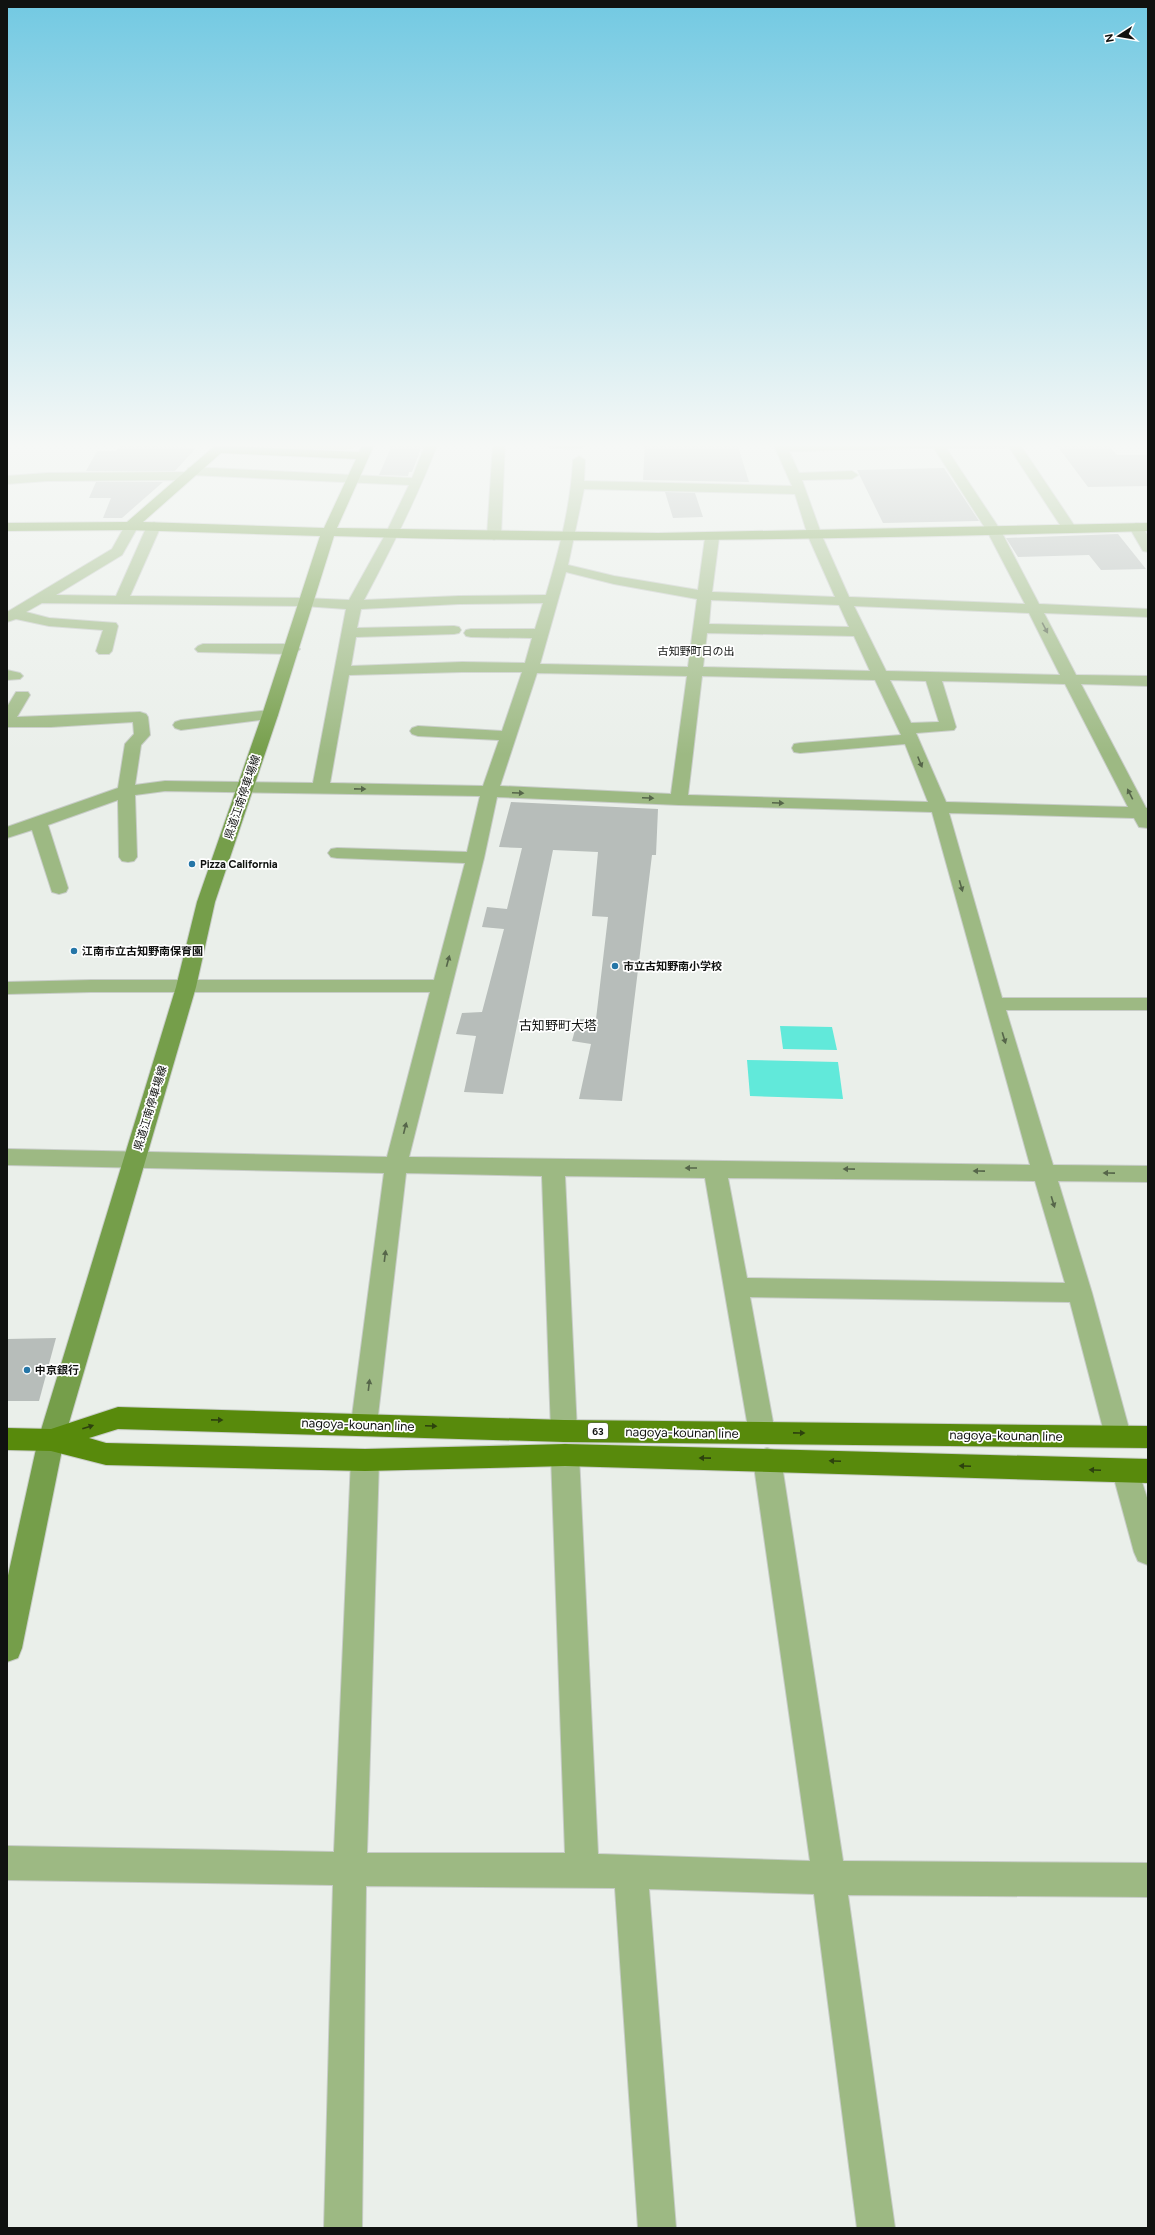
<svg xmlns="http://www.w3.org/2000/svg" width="1155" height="2235" font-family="Figtree,'Noto Sans JP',sans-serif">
	<rect width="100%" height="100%" fill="#eaefea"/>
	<path fill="#cfd49d" d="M 248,443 L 361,443 L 352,449 L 342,450 L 263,447 Z"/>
	<g fill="#61e9da">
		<path d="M 780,1026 L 832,1027 L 837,1050 L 783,1049 Z"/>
		<path d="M 747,1060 L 838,1062 L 843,1099 L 750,1096 Z"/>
	</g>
	<g fill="#b7bdba">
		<path d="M 120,443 L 162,443 L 159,446 L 196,448 L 175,471 L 86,471 L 97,451 L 116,451 Z"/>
		<path d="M 393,443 L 423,443 L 412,472 L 409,472 L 408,476 L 379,475 Z"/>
		<path d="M 645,443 L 737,443 L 749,482 L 643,480 Z"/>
		<path d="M 1055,443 L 1107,443 L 1117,455 L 1148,455 L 1148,486 L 1088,487 Z"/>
		<path d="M 944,468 L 979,521 L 883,523 L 857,470 Z"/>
		<path d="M 96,482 L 163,482 L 122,518 L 103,518 L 111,498 L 89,498 Z"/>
		<path d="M 665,492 L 695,493 L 703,517 L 673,518 Z"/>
		<path d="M 1118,534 L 1146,569 L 1101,570 L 1089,555 L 1018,557 L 1006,538 Z"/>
		<path d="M 511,802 L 658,809 L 656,855 L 652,855 L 622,1101 L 579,1099 L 591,1044 L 572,1041 L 578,1019 L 596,1019 L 608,917 L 592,916 L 598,852 L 553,850 L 503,1094 L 464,1092 L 476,1036 L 456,1034 L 462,1013 L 482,1012 L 504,929 L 482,927 L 487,907 L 507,909 L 522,848 L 499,847 Z"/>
		<path d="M 56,1338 L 39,1401 L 7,1401 L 7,1339 Z"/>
	</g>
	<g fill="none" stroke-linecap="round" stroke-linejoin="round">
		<defs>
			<g id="street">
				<path d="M 426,443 L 438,443 C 417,498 391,549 364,600 L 459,596 L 546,595 C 559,551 571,505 573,460 L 579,456 L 585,460 L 584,481 L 792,486 L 773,443 L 785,443 L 786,444 L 1019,443 L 1076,528 L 1074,531 L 1064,531 L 1009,447 L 946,448 L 1001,531 L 1039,604 L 1148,609 L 1148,617 L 1044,613 L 1076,675 L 1148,676 L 1148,686 L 1081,684 L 1146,808 L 1148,808 L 1148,828 L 1139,827 L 1134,818 L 949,813 L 1002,998 L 1148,998 L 1148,1010 L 1006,1010 L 1053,1165 L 1148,1166 L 1148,1182 L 1058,1181 L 1092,1293 L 1131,1436 L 1127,1444 L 1118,1447 L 1109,1444 L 1105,1436 L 1070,1302 L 750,1297 L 775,1433 L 771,1441 L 762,1444 L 753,1441 L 749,1433 L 705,1178 L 565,1176 L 577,1431 L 573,1439 L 564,1442 L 555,1439 L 551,1431 L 542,1176 L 406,1173 L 377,1424 L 373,1432 L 364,1435 L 355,1432 L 351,1424 L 384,1173 L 7,1165 L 7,1149 L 387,1157 L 430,992 L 91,992 L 7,994 L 7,982 L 91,980 L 434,980 L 465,863 L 337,858 L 331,857 L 328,853 L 331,849 L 337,848 L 467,852 L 480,796 L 165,791 L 135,795 L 137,857 L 134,861 L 128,862 L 122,861 L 119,857 L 118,800 L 48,825 L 68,888 L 66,892 L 59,894 L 52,892 L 32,830 L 7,838 L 7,827 L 118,788 L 125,744 L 134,734 L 133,722 L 51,727 L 7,727 L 7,707 L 16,692 L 28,692 L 30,695 L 17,717 L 140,712 L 146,714 L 148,717 L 150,735 L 141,745 L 135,785 L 165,781 L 313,783 L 346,609 L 304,606 L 42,603 L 26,612 L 49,618 L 116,623 L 118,626 L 112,651 L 109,654 L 99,654 L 96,651 L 103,630 L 49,626 L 16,619 L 7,622 L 7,612 L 112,549 L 127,522 L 132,521 L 139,525 L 122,555 L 56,595 L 116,596 L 147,526 L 154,522 L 161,526 L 130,596 L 304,598 L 349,600 L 385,535 L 409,485 L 191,475 L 190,479 L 186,480 L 47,481 L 7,484 L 7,476 L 47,473 L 187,472 L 188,468 L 192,467 L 412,478 ZM 934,448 L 987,531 L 1025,604 L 849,597 L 822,536 L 802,480 L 852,479 L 858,475 L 852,471 L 799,473 L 789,451 ZM 584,489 L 795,494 L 808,536 L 835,597 L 712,592 L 719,538 L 712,534 L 705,538 L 698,590 L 614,576 L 568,565 ZM 566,572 L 614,584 L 697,599 L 688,667 L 540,664 ZM 711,600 L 839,605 L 849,627 L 709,624 ZM 543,603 L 535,629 L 471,629 L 466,630 L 464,633 L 466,636 L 471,637 L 532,638 L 525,663 L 462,662 L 351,666 L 356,637 L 454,634 L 459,633 L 461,630 L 459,627 L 454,626 L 357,628 L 361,609 L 459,604 ZM 854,606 L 1029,613 L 1060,675 L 886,671 ZM 707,633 L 854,636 L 870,671 L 703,667 ZM 462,672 L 522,672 L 502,731 L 418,726 L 412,728 L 410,731 L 412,734 L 418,736 L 499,740 L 483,786 L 330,783 L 349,675 ZM 537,673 L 687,676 L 671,794 L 500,786 ZM 702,676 L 875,680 L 901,735 L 800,743 L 794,744 L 792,748 L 794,752 L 800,753 L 905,744 L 928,802 L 688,795 ZM 890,680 L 926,681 L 939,722 L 911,723 ZM 942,681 L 1065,684 L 1128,807 L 946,802 L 916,733 L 954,730 L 956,727 ZM 497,797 L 679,805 L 932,812 L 1030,1165 L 409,1157 L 484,858 ZM 728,1178 L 1035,1181 L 1065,1283 L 747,1278 Z"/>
				<path d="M 493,443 L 505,443 L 501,536 L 494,540 L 487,536 Z"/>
				<path d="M 539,443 L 586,443 L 588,445 C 584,451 543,449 539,443 Z"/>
				<path d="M 1136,523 L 1141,524 L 1148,536 L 1148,552 L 1143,551 L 1129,527 Z"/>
				<path d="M 203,644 L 292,644 L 297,646 L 300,649 L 297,652 L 292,654 L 198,652 L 195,649 L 198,646 Z"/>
				<path d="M 7,670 L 20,673 L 23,676 L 20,679 L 7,680 Z"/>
				<path d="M 270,710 L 276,712 L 278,715 L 276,718 L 181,730 L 175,728 L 173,725 L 175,722 L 181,720 Z"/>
				<path d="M 565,1444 L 575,1447 L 579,1455 L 598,1854 L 810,1861 L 753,1459 L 757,1451 L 767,1448 L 777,1451 L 781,1459 L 843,1861 L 1148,1863 L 1148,1897 L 848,1895 L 895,2228 L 857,2228 L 814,1894 L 649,1889 L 676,2228 L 638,2228 L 615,1888 L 366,1886 L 362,2228 L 324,2228 L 333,1885 L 7,1880 L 7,1846 L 334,1852 L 351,1460 L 355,1452 L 365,1449 L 375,1452 L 379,1460 L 367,1853 L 565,1853 L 551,1455 L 555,1447 Z"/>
				<path d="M 1126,1459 L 1136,1463 L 1148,1501 L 1148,1565 L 1138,1561 L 1134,1552 L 1112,1471 L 1116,1463 Z"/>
			</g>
			<path id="secondary" d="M 218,443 L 231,443 L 229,446 L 359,452 L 363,443 L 375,443 L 337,528 L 658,533 L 1148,523 L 1148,531 C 877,538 605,545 334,536 L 278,715 L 215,902 L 196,987 L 64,1440 L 22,1648 L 18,1658 L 7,1662 L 7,1580 L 38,1440 L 176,987 L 197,902 L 262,715 L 320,536 L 129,530 L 7,531 L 7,523 L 127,522 ZM 221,453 L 356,459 L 324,528 L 143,522 Z"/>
			<path id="primary" d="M 118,1407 L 564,1420 L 1148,1426 L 1148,1448 L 564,1442 L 118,1429 L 89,1438 L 106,1443 L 365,1449 L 565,1444 L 1148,1459 L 1148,1483 L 565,1466 L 365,1471 L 106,1465 L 51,1451 L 7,1450 L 7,1428 L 51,1429 Z"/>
		</defs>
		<use href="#street" stroke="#c7ccc7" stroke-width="2"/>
		<use href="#secondary" stroke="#c7ccc7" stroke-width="2"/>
		<use href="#primary" stroke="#c7ccc7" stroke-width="2"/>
		<use href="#street" fill="#9db983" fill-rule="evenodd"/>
		<use href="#secondary" fill="#759e4a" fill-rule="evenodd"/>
		<use href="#primary" fill="#588a0c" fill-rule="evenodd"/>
	</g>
	<defs><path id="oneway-solid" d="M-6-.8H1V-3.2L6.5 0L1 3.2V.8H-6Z"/></defs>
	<g fill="#56664a">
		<use href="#oneway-solid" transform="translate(1045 628) rotate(62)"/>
		<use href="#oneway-solid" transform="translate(920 762) rotate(68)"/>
		<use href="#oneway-solid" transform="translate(360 789) rotate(1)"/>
		<use href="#oneway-solid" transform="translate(518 793) rotate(3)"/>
		<use href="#oneway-solid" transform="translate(1130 794) rotate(-117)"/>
		<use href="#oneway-solid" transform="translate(648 798) rotate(3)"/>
		<use href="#oneway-solid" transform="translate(778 803) rotate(2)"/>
		<use href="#oneway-solid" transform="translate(961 886) rotate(74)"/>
		<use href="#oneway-solid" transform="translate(448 961) rotate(-75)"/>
		<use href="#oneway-solid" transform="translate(1004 1038) rotate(73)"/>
		<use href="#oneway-solid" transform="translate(405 1128) rotate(-76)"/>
		<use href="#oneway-solid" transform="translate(691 1168) rotate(-180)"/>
		<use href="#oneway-solid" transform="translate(849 1169) rotate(-179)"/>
		<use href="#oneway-solid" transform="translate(979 1171) rotate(-179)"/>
		<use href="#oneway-solid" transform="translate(1109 1173) rotate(-179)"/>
		<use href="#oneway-solid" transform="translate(1053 1202) rotate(73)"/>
		<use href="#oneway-solid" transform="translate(385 1256) rotate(-83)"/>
		<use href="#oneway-solid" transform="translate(369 1385) rotate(-83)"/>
	</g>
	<g fill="#2d420e">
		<use href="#oneway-solid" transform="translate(217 1420) rotate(1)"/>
		<use href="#oneway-solid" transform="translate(431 1426) rotate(2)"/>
		<use href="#oneway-solid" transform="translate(88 1427) rotate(-18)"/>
		<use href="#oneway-solid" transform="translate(799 1433) rotate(1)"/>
		<use href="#oneway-solid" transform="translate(705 1458) rotate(-179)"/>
		<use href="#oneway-solid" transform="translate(835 1461) rotate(-178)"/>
		<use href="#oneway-solid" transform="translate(965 1466) rotate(-178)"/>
		<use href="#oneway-solid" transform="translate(1095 1470) rotate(-178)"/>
	</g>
	<linearGradient id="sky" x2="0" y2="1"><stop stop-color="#72c9e2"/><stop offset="0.59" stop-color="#f6f8f6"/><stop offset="1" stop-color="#f6f8f6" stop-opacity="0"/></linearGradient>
	<rect width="1155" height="755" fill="url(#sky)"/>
	<g fill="#2576a7" stroke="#fff" stroke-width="1.5">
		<circle cx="192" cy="864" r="4"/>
		<circle cx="74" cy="951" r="4"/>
		<circle cx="615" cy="966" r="4"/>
		<circle cx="27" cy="1370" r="4"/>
	</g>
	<g text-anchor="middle" stroke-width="3.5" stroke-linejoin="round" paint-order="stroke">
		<rect fill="#fff" stroke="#585958" stroke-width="1" x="588" y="1423" width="20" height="16" rx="3"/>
		<g font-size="10" font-weight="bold" fill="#101210">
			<text x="598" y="1435">63</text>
		</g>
		<g font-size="11" fill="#101210" stroke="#fff">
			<text x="696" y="655">古知野町日の出</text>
		</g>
		<g font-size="11" fill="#101210" stroke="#fff">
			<text transform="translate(242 797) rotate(-71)" y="4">県道江南停車場線</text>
			<text transform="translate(150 1108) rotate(-73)" y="4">県道江南停車場線</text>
		</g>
		<g font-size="11" font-weight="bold" fill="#101210" stroke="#fff" text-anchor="start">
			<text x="200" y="868">Pizza California</text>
			<text x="82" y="955">江南市立古知野南保育園</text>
			<text x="623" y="970">市立古知野南小学校</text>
			<text x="35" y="1374">中京銀行</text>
		</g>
		<g font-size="13" fill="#101210" stroke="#fff">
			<text x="558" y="1030">古知野町大塔</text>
		</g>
		<g font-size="13" fill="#101210" stroke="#fff">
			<text transform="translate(358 1424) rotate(2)" y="5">nagoya-kounan line</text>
			<text transform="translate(682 1432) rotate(1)" y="5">nagoya-kounan line</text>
			<text transform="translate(1006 1435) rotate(1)" y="5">nagoya-kounan line</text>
		</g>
	</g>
	<rect width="1155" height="2235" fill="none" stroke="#101210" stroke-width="16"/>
	<g transform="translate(1119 36) rotate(258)" stroke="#ffffff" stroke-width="3" paint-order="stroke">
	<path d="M0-3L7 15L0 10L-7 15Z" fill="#101210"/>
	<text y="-6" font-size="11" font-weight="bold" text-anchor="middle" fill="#101210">N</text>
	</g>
</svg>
